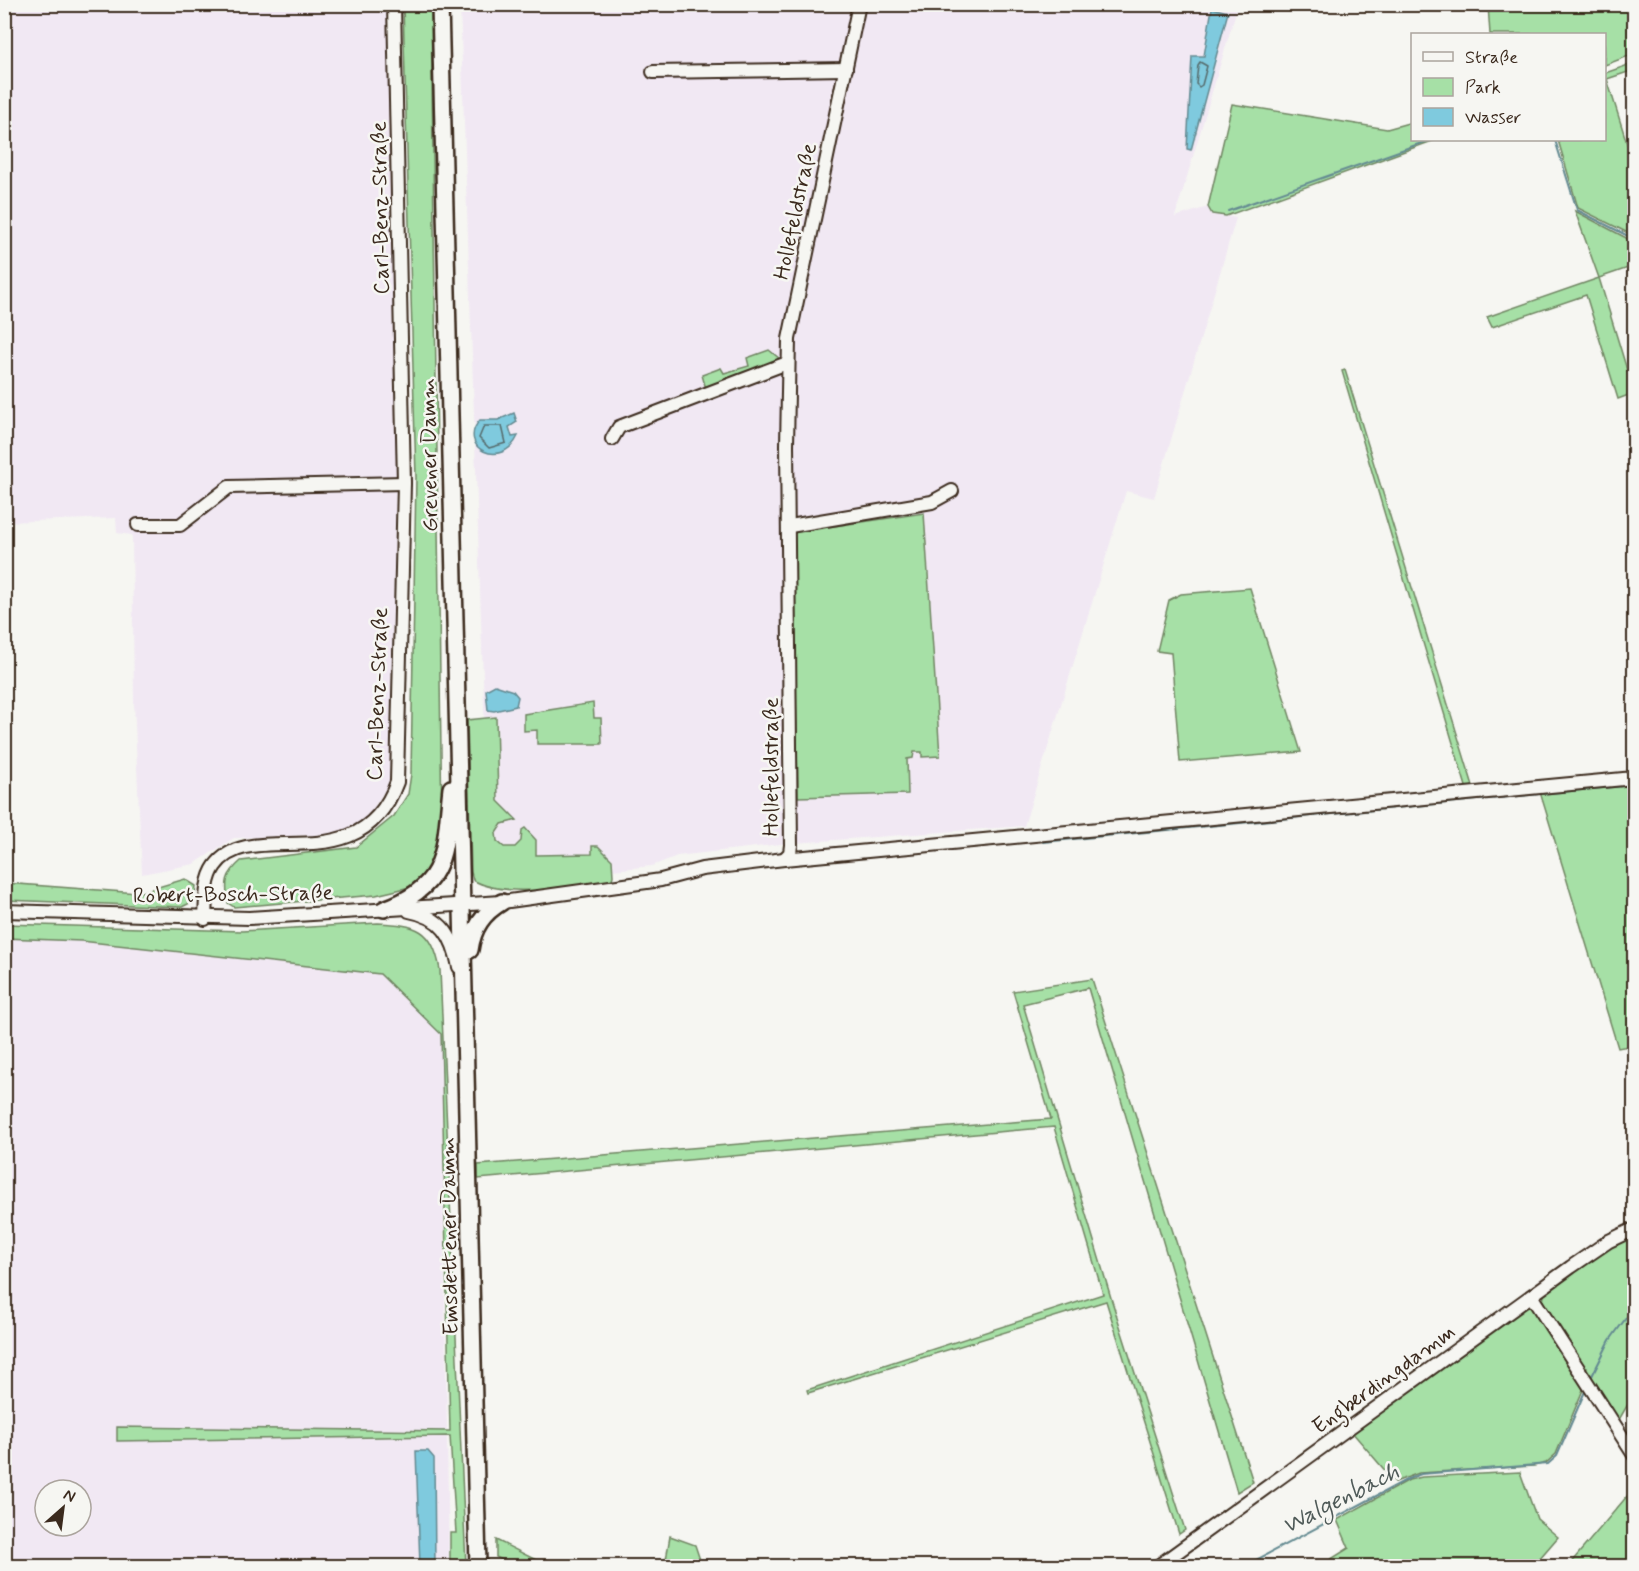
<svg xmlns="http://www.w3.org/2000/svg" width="1639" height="1571" font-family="Mynerve,sans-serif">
	<rect width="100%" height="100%" fill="#f6f6f2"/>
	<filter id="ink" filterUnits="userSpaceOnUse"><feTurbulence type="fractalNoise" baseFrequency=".0167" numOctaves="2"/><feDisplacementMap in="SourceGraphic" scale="12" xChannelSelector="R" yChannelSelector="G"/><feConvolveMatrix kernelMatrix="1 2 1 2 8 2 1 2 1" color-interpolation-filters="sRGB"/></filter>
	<g filter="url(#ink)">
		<g fill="#f1e8f3" fill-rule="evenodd">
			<path d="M 4,5 L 389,5 L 397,434 L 389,783 L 367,819 L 338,834 L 234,838 L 194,864 L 142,874 L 134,703 L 132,535 L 117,533 L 116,518 L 5,522 Z"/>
			<path d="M 460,5 L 1238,5 L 1175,217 L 1208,207 L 1213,214 L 1236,218 L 1154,498 L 1126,491 L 1024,826 L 781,844 L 677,856 L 652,866 L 490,882 Z"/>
			<path d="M 5,926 L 381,974 L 441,1034 L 449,1566 L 5,1566 ZM 45,1490 L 81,1490 L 81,1526 L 45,1526 Z"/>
		</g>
		<g fill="#a6e0a6" stroke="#708562" stroke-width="1.5">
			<path d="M 403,5 L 431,5 L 442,827 L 430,874 L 410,887 L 376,895 L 234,907 L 228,903 C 225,882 225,875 241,861 L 356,847 L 394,816 L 408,794 L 411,774 L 416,477 Z"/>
			<path d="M 1488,5 L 1634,5 L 1634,54 L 1605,65 L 1604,34 L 1490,34 Z"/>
			<path d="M 1634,63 L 1634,70 L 1607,79 L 1634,166 L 1634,236 L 1578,208 L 1558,140 L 1604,140 L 1605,73 Z"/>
			<path d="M 1232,104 L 1387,129 L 1412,122 L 1412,140 L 1435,140 L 1226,216 L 1212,214 L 1208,207 Z"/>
			<path d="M 1575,211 L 1634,242 L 1634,266 L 1599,278 L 1631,383 L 1634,382 L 1634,393 L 1618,399 L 1586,295 L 1492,327 L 1487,317 L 1599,278 Z"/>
			<path d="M 769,350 L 780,359 L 778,362 L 706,389 L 702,375 L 721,368 L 724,373 L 749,366 L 747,358 Z"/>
			<path d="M 1345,370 L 1474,789 L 1467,790 L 1342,371 Z"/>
			<path d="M 924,513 L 940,756 L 922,757 L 922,752 L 914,752 L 913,758 L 907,759 L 908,794 L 798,797 L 793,532 Z"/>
			<path d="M 1250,588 L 1301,752 L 1180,762 L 1171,653 L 1157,651 L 1169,600 L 1181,594 Z"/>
			<path d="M 8,694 L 5,883 L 138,893 L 185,879 L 196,886 L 194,901 L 182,907 L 5,900 L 4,697 Z"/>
			<path d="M 593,703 L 594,718 L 601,718 L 602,744 L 537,744 L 537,730 L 524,731 L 524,714 Z"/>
			<path d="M 496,717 L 498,801 L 517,820 L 502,824 L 496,833 L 497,841 L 504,847 L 515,847 L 521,841 L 522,830 L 525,828 L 536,840 L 536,855 L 592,854 L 592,846 L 598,846 L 612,860 L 613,876 L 611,882 C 577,888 502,898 473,880 L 471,872 L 467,720 Z"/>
			<path d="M 1634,783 L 1634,1045 L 1618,1048 L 1540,792 Z"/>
			<path d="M 378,923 C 416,925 433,928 440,970 L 466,1566 L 450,1566 L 450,1533 L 456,1533 L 450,1436 L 117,1441 L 117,1427 L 450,1431 L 441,1034 L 380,974 L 81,941 L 4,938 L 5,924 L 242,931 Z"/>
			<path d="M 1092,979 L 1253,1482 L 1237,1492 L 1088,988 L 1023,1004 L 1111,1298 L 1185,1530 L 1179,1534 L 1106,1301 L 808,1393 L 807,1390 L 1103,1294 L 1054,1127 L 478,1179 L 478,1165 L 1051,1119 L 1013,991 Z"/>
			<path d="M 1634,1234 L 1634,1394 L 1617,1423 L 1584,1374 L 1587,1367 L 1579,1367 L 1543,1307 L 1544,1293 L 1612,1244 Z"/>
			<path d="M 1530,1305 L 1585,1385 L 1556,1454 L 1546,1463 L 1534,1466 L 1419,1473 L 1395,1482 L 1351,1431 L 1524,1306 Z"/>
			<path d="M 1520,1472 L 1537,1519 L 1558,1537 L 1533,1566 L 1320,1566 L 1349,1548 L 1337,1520 L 1409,1480 L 1422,1477 Z"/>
			<path d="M 1634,1488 L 1634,1566 L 1568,1566 Z"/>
			<path d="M 670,1536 L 695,1545 L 702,1566 L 665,1566 Z"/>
			<path d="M 496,1540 L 548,1566 L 514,1566 L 496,1557 Z"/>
		</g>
		<g fill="#7fcade" stroke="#648a91" stroke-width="1.5">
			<path d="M 1212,8 L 1228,12 L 1191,150 L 1187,149 L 1192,56 L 1204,56 Z"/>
			<path d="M 514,413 L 517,422 L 509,427 L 512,437 L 518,436 C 502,471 456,447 480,420 L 498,420 Z"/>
			<path d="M 495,685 L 513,691 L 518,697 L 516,706 L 494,711 L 488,710 L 486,690 Z"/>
			<path d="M 416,1451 L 428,1451 L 434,1458 L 435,1566 L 420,1566 Z"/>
		</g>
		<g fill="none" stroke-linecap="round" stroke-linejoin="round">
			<g stroke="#566a6b" stroke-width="1.5">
				<path d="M 1200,62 L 1207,66 L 1202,85 L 1199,87 L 1196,84 L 1198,65 Z"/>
				<path d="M 484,426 L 502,426 L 506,443 L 489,448 L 479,438 Z"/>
			</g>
			<g stroke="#648a91" stroke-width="2">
				<path d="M 1555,140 L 1577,210 L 1634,239"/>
				<path d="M 1228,211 L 1430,140"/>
				<path d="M 1043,842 L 1634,785"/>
				<path d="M 1592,1376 L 1610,1340 L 1634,1307"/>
				<path d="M 1245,1566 L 1408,1479 L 1421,1474 L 1548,1464 L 1557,1456 L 1586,1389"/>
			</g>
			<defs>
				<g id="minor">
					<path d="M 653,72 L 846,69"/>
					<path d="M 612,439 L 619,427 L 787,363"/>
					<path d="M 138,525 L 180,525 L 229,487 L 404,483"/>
					<path d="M 790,526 L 932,502 L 952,491"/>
					<path d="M 784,859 L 790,853 L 791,845 L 787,445 L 789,339 L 859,4"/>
					<path d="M 4,911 L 249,918 L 502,902 L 661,880 L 702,869 L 784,859 L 1634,778"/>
					<path d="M 409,911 C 442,917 453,936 459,967"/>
					<path d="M 205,919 C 206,901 205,880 215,866 C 252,814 359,886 397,782 L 404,483 L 394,4"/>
					<path d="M 1532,1297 L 1634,1455"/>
					<path d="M 1158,1566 L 1571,1267 L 1609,1241 L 1634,1229"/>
				</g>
				<g id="major">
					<path d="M 440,4 L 478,1566"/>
					<path d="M 384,909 C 450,886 444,848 451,788"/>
					<path d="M 470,950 C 473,928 483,913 502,902"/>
				</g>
			</defs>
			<use href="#minor" stroke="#3b2a1e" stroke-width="16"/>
			<use href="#major" stroke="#3b2a1e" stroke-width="20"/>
			<use href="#minor" stroke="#f6f6f2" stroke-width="12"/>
			<use href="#major" stroke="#f6f6f2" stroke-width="15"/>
		</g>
	</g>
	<g text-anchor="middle" stroke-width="5" stroke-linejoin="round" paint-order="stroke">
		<g font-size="22" fill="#3b2a1e" stroke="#f6f6f2">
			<text transform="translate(379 208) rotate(-91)" y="8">Carl-Benz-Straße</text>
			<text transform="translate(794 211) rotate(-78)" y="8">Hollefeldstraße</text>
			<text transform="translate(428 455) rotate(-91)" y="8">Grevener Damm</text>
			<text transform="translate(376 694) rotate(-88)" y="8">Carl-Benz-Straße</text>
			<text transform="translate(770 767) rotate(-90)" y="8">Hollefeldstraße</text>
			<text transform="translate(233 893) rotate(-1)" y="8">Robert-Bosch-Straße</text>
			<text transform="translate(448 1236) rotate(-91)" y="8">Emsdettener Damm</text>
			<text transform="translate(1383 1378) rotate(-36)" y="8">Engberdingdamm</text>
		</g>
		<g font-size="24" font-style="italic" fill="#4f5a58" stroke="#f6f6f2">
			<text transform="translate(1340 1498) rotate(-27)" y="8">Walgenbach</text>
		</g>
	</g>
	<rect width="1639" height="1571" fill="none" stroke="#f6f6f2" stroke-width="24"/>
	<rect x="12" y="12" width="1615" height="1547" fill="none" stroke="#3b2a1e" stroke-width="2" filter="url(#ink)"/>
	<rect x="1411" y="33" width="195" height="108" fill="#f6f6f2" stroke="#aba49d" stroke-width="1.5"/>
	<rect x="1423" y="52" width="30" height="9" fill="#f6f6f2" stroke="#aba49d" stroke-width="1.5"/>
	<text x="1465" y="63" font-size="18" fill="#3b2a1e">Straße</text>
	<rect x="1423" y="78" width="30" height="18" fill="#a6e0a6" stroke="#aba49d" stroke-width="1.5"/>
	<text x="1465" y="93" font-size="18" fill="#3b2a1e">Park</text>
	<rect x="1423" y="108" width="30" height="18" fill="#7fcade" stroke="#aba49d" stroke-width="1.5"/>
	<text x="1465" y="123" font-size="18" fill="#3b2a1e">Wasser</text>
	<g transform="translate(63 1508) rotate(28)"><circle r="28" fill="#f6f6f2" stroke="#aba49d" stroke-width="1.5"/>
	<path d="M0-4.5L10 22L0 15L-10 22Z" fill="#3b2a1e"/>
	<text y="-9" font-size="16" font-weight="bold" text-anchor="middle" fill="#3b2a1e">N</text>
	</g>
</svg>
